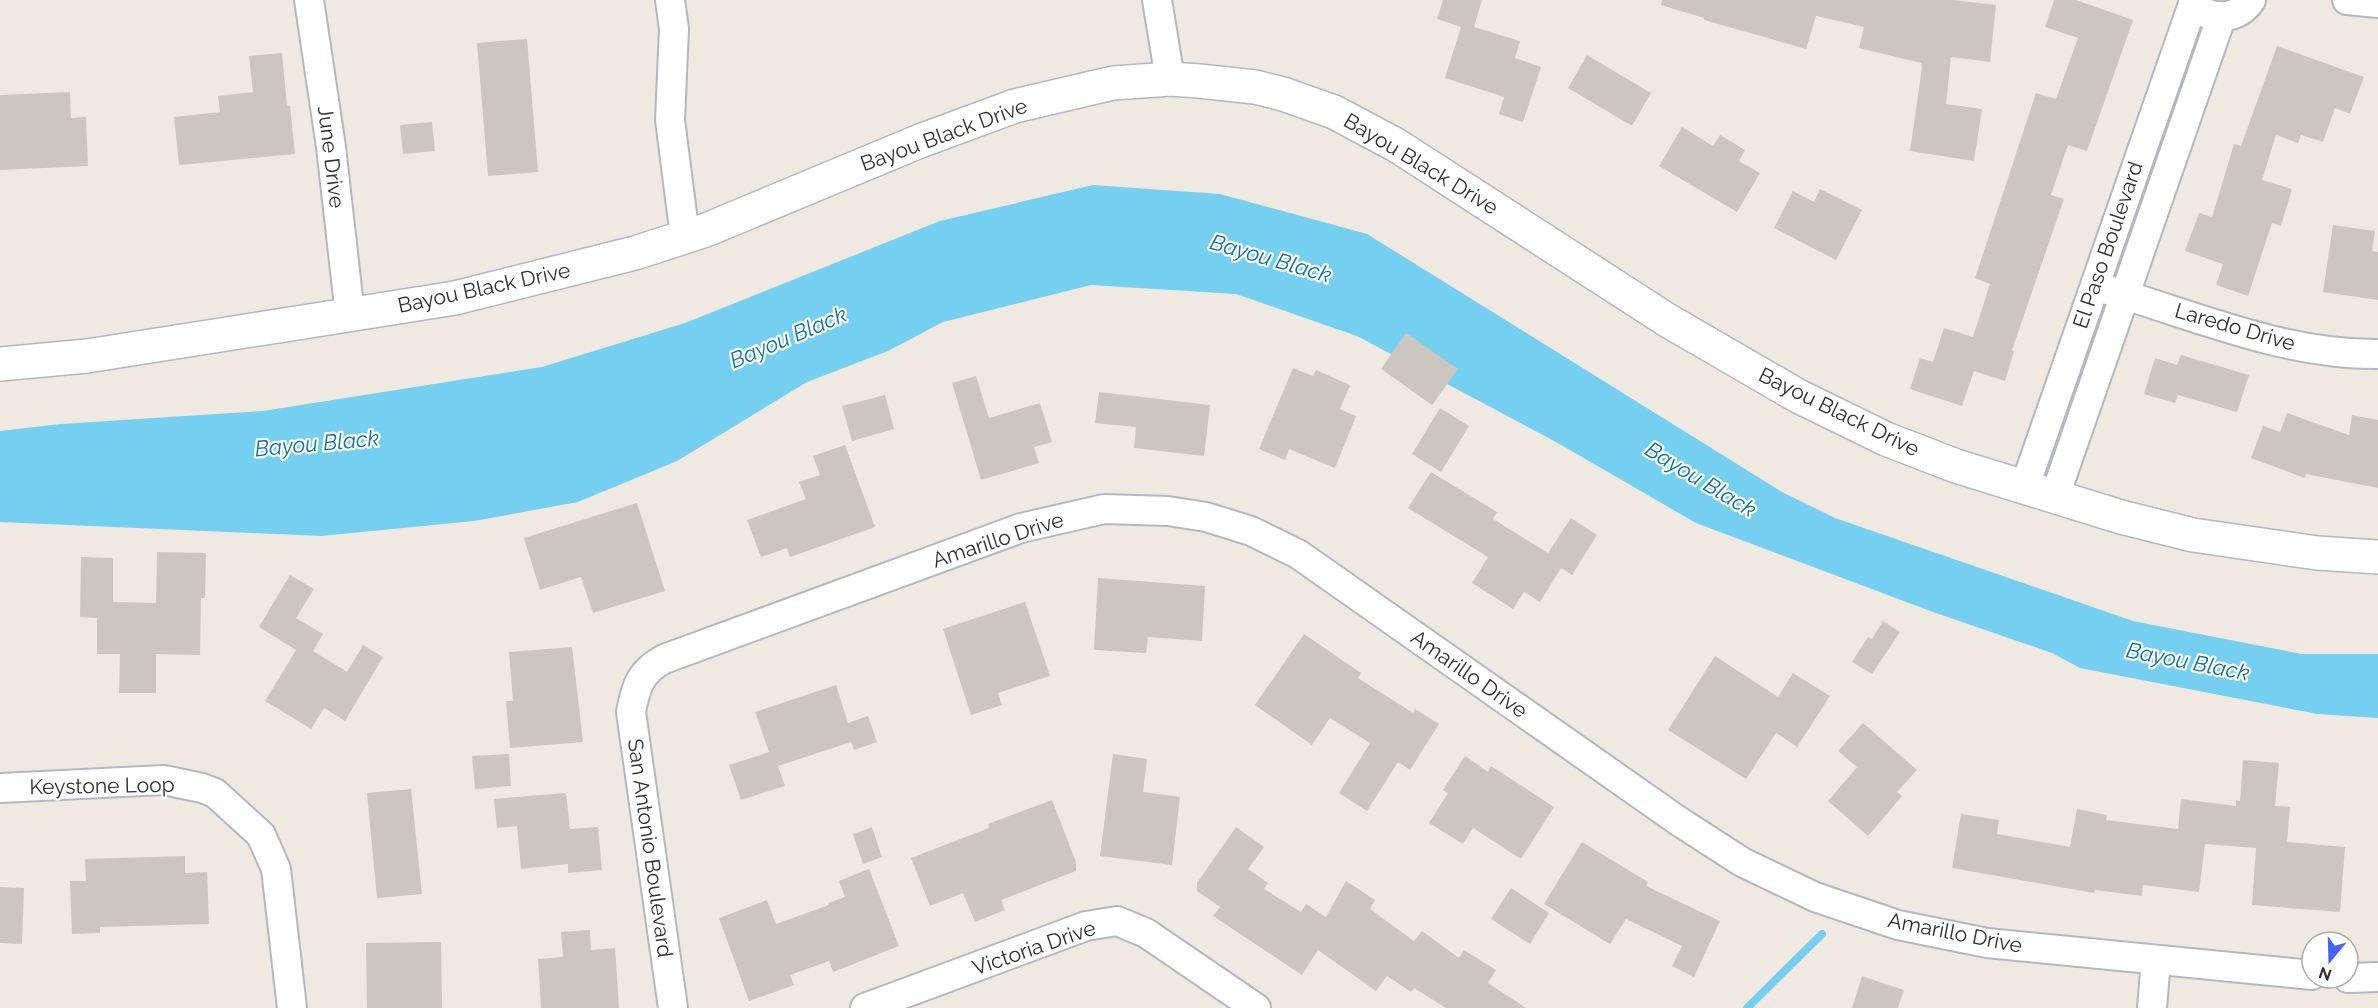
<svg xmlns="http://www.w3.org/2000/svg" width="2378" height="1008" font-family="Raleway,sans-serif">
	<rect width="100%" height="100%" fill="#efe9e1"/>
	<path fill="#75cff0" d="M 1093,185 L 1220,194 L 1367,234 L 1782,492 L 1835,518 L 2133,621 L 2302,654 L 2378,654 L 2378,718 L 2317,714 L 2080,668 L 2052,653 L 1933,612 L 1696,523 L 1556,442 L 1357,336 L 1236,294 L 1091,285 L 943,322 L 888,351 L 807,382 L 677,461 L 578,502 L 474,521 L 321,536 L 0,522 L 0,431 L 61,424 L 263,411 L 542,367 L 685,323 L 940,221 Z"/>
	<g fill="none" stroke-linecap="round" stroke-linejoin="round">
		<path stroke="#75cff0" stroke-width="8" d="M 1747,1008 L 1822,934"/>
	</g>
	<g fill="#cbc7bf">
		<path d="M 1443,0 L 1482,0 L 1474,27 L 1520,41 L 1515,58 L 1541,67 L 1523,122 L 1499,114 L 1504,97 L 1445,78 L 1461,27 L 1437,19 Z"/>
		<path d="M 1662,0 L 1954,0 L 1996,5 L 1990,62 L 1951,57 L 1946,104 L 1982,109 L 1974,161 L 1910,151 L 1922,67 L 1921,63 L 1859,48 L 1864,27 L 1816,16 L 1806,49 L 1704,20 L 1704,18 L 1661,5 Z"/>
		<path d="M 2054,0 L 2076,0 L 2133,20 L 2087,151 L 2068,145 L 2051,195 L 2064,199 L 2012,350 L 2014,351 L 2005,381 L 1974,371 L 1962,406 L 1910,389 L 1920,358 L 1933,362 L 1944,328 L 1973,337 L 1990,284 L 1975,278 L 2036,93 L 2056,99 L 2078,38 L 2045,27 Z"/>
		<path d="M 527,39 L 538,172 L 488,176 L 477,43 Z"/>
		<path d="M 2277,46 L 2364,77 L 2350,114 L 2335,108 L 2323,142 L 2301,135 L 2298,143 L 2276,135 L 2262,180 L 2292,189 L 2281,226 L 2272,223 L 2248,296 L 2216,285 L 2223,264 L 2185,251 L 2199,213 L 2212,217 L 2234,144 L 2241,146 Z"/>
		<path d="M 282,53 L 287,106 L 290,106 L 295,154 L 179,165 L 174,117 L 220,112 L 218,96 L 253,92 L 249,56 Z"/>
		<path d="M 1587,55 L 1651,93 L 1632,126 L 1568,88 Z"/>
		<path d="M 70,92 L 71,118 L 86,117 L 88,166 L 0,170 L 0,95 Z"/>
		<path d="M 432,122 L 435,151 L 403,154 L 400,125 Z"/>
		<path d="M 1682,127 L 1713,146 L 1720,135 L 1745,150 L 1739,161 L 1760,173 L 1737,212 L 1659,166 Z"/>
		<path d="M 1820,189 L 1862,210 L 1836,260 L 1774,228 L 1793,191 L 1814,202 Z"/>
		<path d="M 2333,225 L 2375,231 L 2372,251 L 2378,252 L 2378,300 L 2323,292 Z"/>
		<path d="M 1406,333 L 1458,369 L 1432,405 L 1381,369 Z"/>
		<path d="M 2181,355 L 2249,375 L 2237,412 L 2178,395 L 2175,403 L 2144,394 L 2155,358 L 2177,365 Z"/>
		<path d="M 1293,368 L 1313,376 L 1316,370 L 1350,385 L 1340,409 L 1356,416 L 1335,468 L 1289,449 L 1285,460 L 1259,449 Z"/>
		<path d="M 976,376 L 989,418 L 1040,403 L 1052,442 L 1034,447 L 1039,463 L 981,480 L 952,383 Z"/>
		<path d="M 1099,392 L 1210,405 L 1204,456 L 1134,448 L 1136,427 L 1095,423 Z"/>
		<path d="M 885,395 L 894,429 L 852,441 L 842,406 Z"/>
		<path d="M 1440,408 L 1469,426 L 1441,472 L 1412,454 Z"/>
		<path d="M 2287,413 L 2349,435 L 2352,415 L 2378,420 L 2378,488 L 2306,474 L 2305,478 L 2251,458 L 2263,426 L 2280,432 Z"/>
		<path d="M 845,445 L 875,527 L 790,557 L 787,548 L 761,557 L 747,520 L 806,499 L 799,482 L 820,475 L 813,456 Z"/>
		<path d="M 1431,472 L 1497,512 L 1493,519 L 1548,553 L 1571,518 L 1597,535 L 1572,575 L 1561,568 L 1540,602 L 1524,592 L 1513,609 L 1472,583 L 1488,557 L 1408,508 Z"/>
		<path d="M 637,503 L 665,591 L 593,613 L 581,577 L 540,590 L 524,538 Z"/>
		<path d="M 157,552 L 206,553 L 205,598 L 201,598 L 200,655 L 156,654 L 156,693 L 119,693 L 120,654 L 97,654 L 97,618 L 80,617 L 81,557 L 113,558 L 113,602 L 156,603 Z"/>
		<path d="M 290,575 L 314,589 L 296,618 L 323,634 L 313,651 L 347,672 L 363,645 L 383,657 L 345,721 L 324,708 L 311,729 L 265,701 L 296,650 L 259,627 Z"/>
		<path d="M 1098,578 L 1205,586 L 1202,641 L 1148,637 L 1146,653 L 1094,650 Z"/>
		<path d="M 1025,602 L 1050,676 L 998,693 L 1002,705 L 971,715 L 943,629 Z"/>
		<path d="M 1883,621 L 1900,632 L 1872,674 L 1852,662 L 1868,637 L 1872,639 Z"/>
		<path d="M 1304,634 L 1361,673 L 1358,678 L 1413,713 L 1415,709 L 1439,724 L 1410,770 L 1398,762 L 1367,811 L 1339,793 L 1370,743 L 1330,718 L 1312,745 L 1255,705 Z"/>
		<path d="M 572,647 L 583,742 L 510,748 L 506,701 L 513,701 L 509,652 Z"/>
		<path d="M 1715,656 L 1778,697 L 1793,673 L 1830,696 L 1797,747 L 1776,733 L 1746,779 L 1668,730 Z"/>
		<path d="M 836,685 L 848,723 L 868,716 L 877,742 L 854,750 L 851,742 L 778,766 L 785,786 L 741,800 L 729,765 L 769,752 L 755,712 Z"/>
		<path d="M 1863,723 L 1917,770 L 1897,792 L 1902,796 L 1868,836 L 1828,801 L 1857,767 L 1838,751 Z"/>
		<path d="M 509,754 L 511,786 L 475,789 L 472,756 Z"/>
		<path d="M 1113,754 L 1147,759 L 1143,792 L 1180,797 L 1172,865 L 1100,856 Z"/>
		<path d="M 1465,756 L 1488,772 L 1491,766 L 1554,807 L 1521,859 L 1473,828 L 1463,844 L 1429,823 L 1448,793 L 1443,790 Z"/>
		<path d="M 2243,760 L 2279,763 L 2275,806 L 2290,807 L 2287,842 L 2345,847 L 2340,912 L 2252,905 L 2256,848 L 2205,844 L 2199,892 L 2143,885 L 2142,896 L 2095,890 L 2094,893 L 1952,868 L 1961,814 L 1999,820 L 1997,834 L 2070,847 L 2077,809 L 2107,815 L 2106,820 L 2178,829 L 2181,799 L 2236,806 L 2236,800 L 2240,801 Z"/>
		<path d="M 411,789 L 422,894 L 377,898 L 367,793 Z"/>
		<path d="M 566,793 L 570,829 L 598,827 L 602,870 L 568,873 L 568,864 L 521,869 L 517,826 L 497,828 L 494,799 Z"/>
		<path d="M 1052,800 L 1076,862 L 1076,871 L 1001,900 L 1005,910 L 975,922 L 963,893 L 930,906 L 911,858 L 989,828 L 988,824 Z"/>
		<path d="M 872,827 L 882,857 L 863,864 L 853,834 Z"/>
		<path d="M 1236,827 L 1264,847 L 1248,869 L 1268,883 L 1264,889 L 1301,912 L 1306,904 L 1326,917 L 1346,881 L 1375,900 L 1370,909 L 1414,941 L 1422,931 L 1459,958 L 1464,950 L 1496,970 L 1488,983 L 1526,1008 L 1446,1008 L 1414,988 L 1411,992 L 1387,976 L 1376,991 L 1318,950 L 1302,975 L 1213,916 L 1220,907 L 1197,891 L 1197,883 Z"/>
		<path d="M 1582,842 L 1648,882 L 1646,886 L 1720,921 L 1694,977 L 1672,966 L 1682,946 L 1626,919 L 1610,944 L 1544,904 Z"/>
		<path d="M 185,856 L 185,873 L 207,872 L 209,924 L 100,927 L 100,933 L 72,934 L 70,881 L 86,881 L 85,859 Z"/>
		<path d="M 869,869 L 899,946 L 833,972 L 829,961 L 790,975 L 794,985 L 749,1001 L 719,918 L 767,900 L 776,924 L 829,905 L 828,903 L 845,897 L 839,881 Z"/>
		<path d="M 0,887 L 24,888 L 22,944 L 0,943 Z"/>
		<path d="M 1511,888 L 1549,913 L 1530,944 L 1491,919 Z"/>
		<path d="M 590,930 L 591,950 L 615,948 L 619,1008 L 541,1008 L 538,959 L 563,957 L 561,932 Z"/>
		<path d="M 441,942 L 442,1008 L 367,1008 L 366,943 Z"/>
		<path d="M 1862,976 L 1904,990 L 1898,1008 L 1852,1008 Z"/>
	</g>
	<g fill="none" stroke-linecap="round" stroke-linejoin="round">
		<defs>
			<g id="minor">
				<path d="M 309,0 L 331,147 L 350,315"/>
				<path d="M 670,0 L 674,29 L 670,120 L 685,237"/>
				<path d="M 1157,0 L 1170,79"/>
				<path d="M 2347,0 L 2378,3"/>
				<path d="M 2203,12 C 2220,20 2240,17 2251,0"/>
				<path d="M 2108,290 C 2196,316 2285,355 2378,354"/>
				<path d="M 2025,486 L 2193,4"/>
				<path d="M 2055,496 L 2221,18"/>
				<path d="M 0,788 L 164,780 L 202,788 L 215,793 L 261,835 L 276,869 L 292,1008"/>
				<path d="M 2348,978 L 2378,977"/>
				<path d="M 673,1008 L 631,712 C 636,686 640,672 664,659 L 1021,528 L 1104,509 L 1168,511 L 1206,517 L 1251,531 L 1298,554 L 1677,820 L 1742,862 L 1815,897 L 1898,925 L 1987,943 L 2312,975"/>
				<path d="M 865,1008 L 1086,926 L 1117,921 L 1146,933 L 1256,1008"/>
				<path d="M 2152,1008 L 2156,960"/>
			</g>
			<path id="secondary" d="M 0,364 L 87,356 L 455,298 L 635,253 L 706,230 L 920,141 L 1015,106 L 1113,83 L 1170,79 L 1199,81 L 1255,87 L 1283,94 L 1334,112 L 1396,145 L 1667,320 L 1798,396 L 1886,439 L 1956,466 L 2121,517 L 2193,535 L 2317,553 L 2378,557"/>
		</defs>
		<use href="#minor" stroke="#b4b7c1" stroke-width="32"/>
		<use href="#secondary" stroke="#b4b7c1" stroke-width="36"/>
		<use href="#minor" stroke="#fff" stroke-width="28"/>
		<use href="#secondary" stroke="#fff" stroke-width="33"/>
	</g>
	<g text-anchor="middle" stroke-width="4.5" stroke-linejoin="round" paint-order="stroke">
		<g font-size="21" fill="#2e2e2e" stroke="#fff">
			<text transform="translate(944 135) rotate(-20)" y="7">Bayou Black Drive</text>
			<text transform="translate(331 157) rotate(83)" y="7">June Drive</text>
			<text transform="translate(1421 164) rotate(31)" y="7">Bayou Black Drive</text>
			<text transform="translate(2108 245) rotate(-71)" y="7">El Paso Boulevard</text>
			<text transform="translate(484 288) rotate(-12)" y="7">Bayou Black Drive</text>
			<text transform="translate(2235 327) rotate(16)" y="7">Laredo Drive</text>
			<text transform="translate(1839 412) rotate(26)" y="7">Bayou Black Drive</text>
			<text transform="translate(998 540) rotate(-18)" y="7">Amarillo Drive</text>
			<text transform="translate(1469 674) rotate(35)" y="7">Amarillo Drive</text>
			<text transform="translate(102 786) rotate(-1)" y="7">Keystone Loop</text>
			<text transform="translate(650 848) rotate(82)" y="7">San Antonio Boulevard</text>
			<text transform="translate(1955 933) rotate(11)" y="7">Amarillo Drive</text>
			<text transform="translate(1034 948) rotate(-19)" y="7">Victoria Drive</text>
		</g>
		<g font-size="22" font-style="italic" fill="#0d6fa3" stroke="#fff">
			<text transform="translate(1271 258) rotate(16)" y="8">Bayou Black</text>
			<text transform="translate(788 337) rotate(-23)" y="8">Bayou Black</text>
			<text transform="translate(317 443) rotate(-5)" y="8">Bayou Black</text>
			<text transform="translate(1701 479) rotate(31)" y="8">Bayou Black</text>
			<text transform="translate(2188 661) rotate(11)" y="8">Bayou Black</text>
		</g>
	</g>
	<g transform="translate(2330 960) rotate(199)"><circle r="28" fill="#ffffff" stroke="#ababab" stroke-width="1.5"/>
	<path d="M0-4.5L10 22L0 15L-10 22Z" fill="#4264fb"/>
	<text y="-9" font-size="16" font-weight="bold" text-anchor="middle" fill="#2e2e2e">N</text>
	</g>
</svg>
